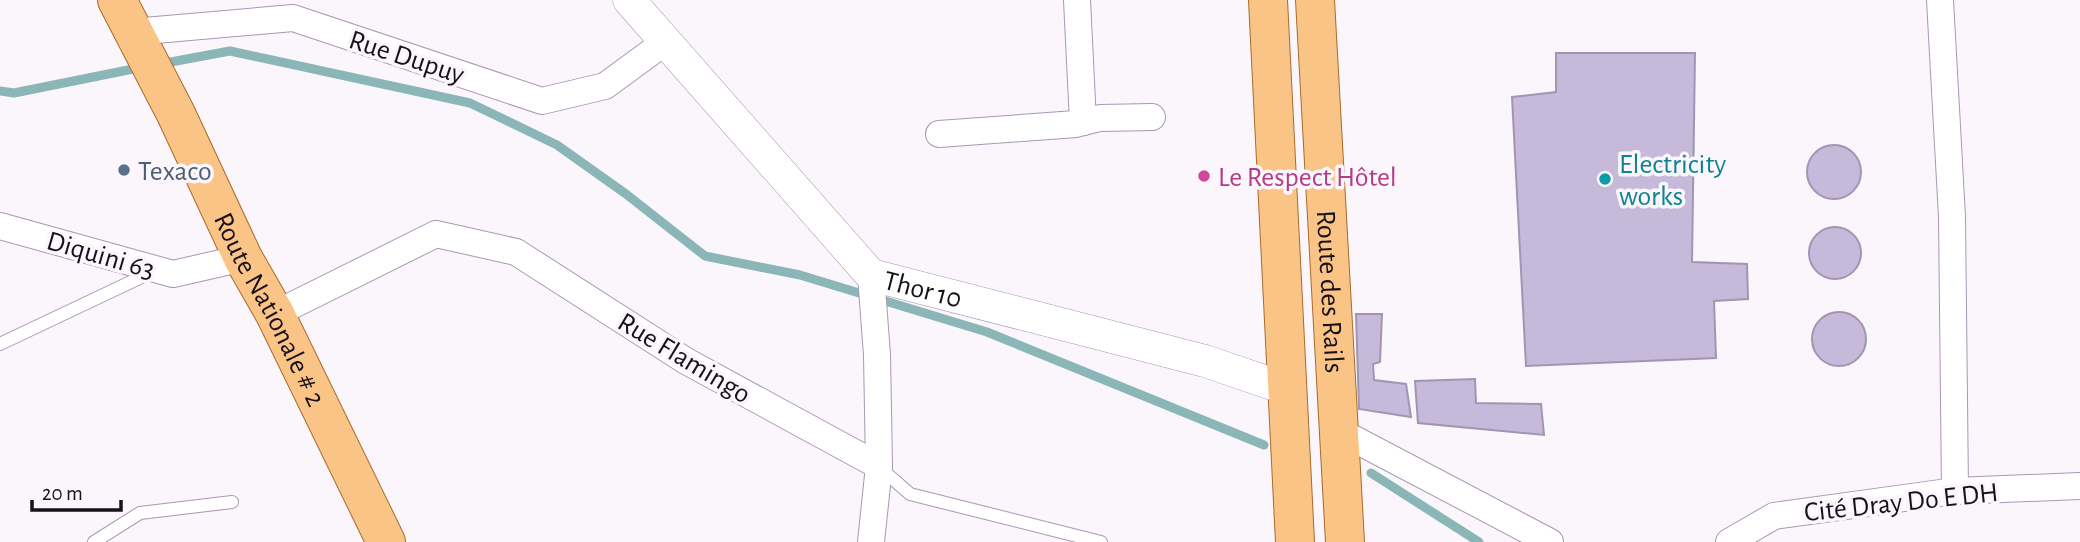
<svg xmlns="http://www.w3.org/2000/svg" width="2080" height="542" font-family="'Alegreya Sans',sans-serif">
	<rect width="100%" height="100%" fill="#faf6fc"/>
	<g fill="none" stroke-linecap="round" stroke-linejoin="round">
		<g stroke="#8ab6b8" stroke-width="9">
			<path d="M 160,64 L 230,51 L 470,103 L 557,145 L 626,194 L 705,256 L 800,275 L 987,332 L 1264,445"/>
			<path d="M 0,91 L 14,93 L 143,67"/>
			<path d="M 1371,473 L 1479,542"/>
		</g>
	</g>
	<g fill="#c7b9da" stroke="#a195b3" stroke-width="2">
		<path d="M 1556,53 L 1695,53 L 1692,262 L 1747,264 L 1748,299 L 1714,301 L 1716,358 L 1526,366 L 1512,97 L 1556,92 Z"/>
		<circle cx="1834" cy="172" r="27"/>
		<circle cx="1835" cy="253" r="26"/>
		<circle cx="1839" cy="339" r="27"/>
		<path d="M 1356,314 L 1382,314 L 1380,362 L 1373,364 L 1374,380 L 1406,384 L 1411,417 L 1359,409 Z"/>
		<path d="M 1475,379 L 1476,403 L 1541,404 L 1544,435 L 1418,423 L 1415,381 Z"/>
	</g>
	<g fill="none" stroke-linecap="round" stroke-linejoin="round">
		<defs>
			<g id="service">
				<path d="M 0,344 L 152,272"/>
				<path d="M 879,467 L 910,494 L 1101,542"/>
				<path d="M 94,542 L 140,513 L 232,502"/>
			</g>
			<g id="minor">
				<path d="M 1077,0 L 1083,122"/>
				<path d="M 1940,0 L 1952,217 L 1955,491"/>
				<path d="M 133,32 L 293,18 L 542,101 L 605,86 L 665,42"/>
				<path d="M 939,134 L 1076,124 L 1100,118 L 1152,117"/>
				<path d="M 0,226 L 173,274 L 243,258"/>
				<path d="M 871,275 L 877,355 L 879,466 L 871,542"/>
				<path d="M 275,314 L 436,234 L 516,252 L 686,361 L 879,466"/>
				<path d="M 1337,430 L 1550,542"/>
				<path d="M 1729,542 L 1774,516 L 1955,491 L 2080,486"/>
			</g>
			<g id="tertiary">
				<path id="s1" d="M 629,0 L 871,275 L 1205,361 L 1287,389"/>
			</g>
			<g id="primary">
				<path id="s2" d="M 117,0 L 176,114 L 243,258 L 275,314 L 386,542"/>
				<path d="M 1268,0 L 1295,542"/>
				<path id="s3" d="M 1315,0 L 1345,542"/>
			</g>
		</defs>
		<use href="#service" stroke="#a997b3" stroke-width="14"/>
		<use href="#minor" stroke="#a997b3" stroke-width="28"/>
		<use href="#tertiary" stroke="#a997b3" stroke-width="33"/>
		<use href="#primary" stroke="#a86b2d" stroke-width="40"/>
		<use href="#service" stroke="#fff" stroke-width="12"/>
		<use href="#minor" stroke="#fff" stroke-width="26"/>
		<use href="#tertiary" stroke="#fff" stroke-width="32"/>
		<use href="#primary" stroke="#f9c486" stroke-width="38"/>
	</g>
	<circle fill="#5c6f8a" stroke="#faf6fc" stroke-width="2.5" cx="124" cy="170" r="7"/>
	<circle fill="#d1479c" stroke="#faf6fc" stroke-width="2.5" cx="1204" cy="176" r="7"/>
	<circle fill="#0f9aa8" stroke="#faf6fc" stroke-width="2.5" cx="1605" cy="179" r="7"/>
	<g text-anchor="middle" stroke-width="7" stroke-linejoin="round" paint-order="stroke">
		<g font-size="28" fill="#18111b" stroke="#faf6fc">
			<text transform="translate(407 56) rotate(18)" y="10">Rue Dupuy</text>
			<text transform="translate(101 254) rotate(16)" y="10">Diquini 63</text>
			<text dy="10" stroke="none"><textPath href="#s1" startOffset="420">Thor 10</textPath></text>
			<text dy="10" stroke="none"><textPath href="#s3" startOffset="292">Route des Rails</textPath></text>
			<text dy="10" stroke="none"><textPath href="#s2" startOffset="345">Route Nationale # 2</textPath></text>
			<text transform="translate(685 357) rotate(31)" y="10">Rue Flamingo</text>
			<text transform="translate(1901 501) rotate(-6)" y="10">Cité Dray Do E DH</text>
		</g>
		<g font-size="28" fill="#0d838f" stroke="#faf6fc" text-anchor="start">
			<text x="1619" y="173">Electricity<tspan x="1619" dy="32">works</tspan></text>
		</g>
		<g font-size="28" fill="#4e5e75" stroke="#faf6fc" text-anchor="start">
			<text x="138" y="180">Texaco</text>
		</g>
		<g font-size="28" fill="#b23c85" stroke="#faf6fc" text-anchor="start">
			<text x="1218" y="186">Le Respect Hôtel</text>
		</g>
	</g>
	<path d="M32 500v10h89v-10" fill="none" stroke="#18111b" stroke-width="3.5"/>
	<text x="42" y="500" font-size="21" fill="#18111b" stroke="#faf6fc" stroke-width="5" paint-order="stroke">20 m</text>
</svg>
